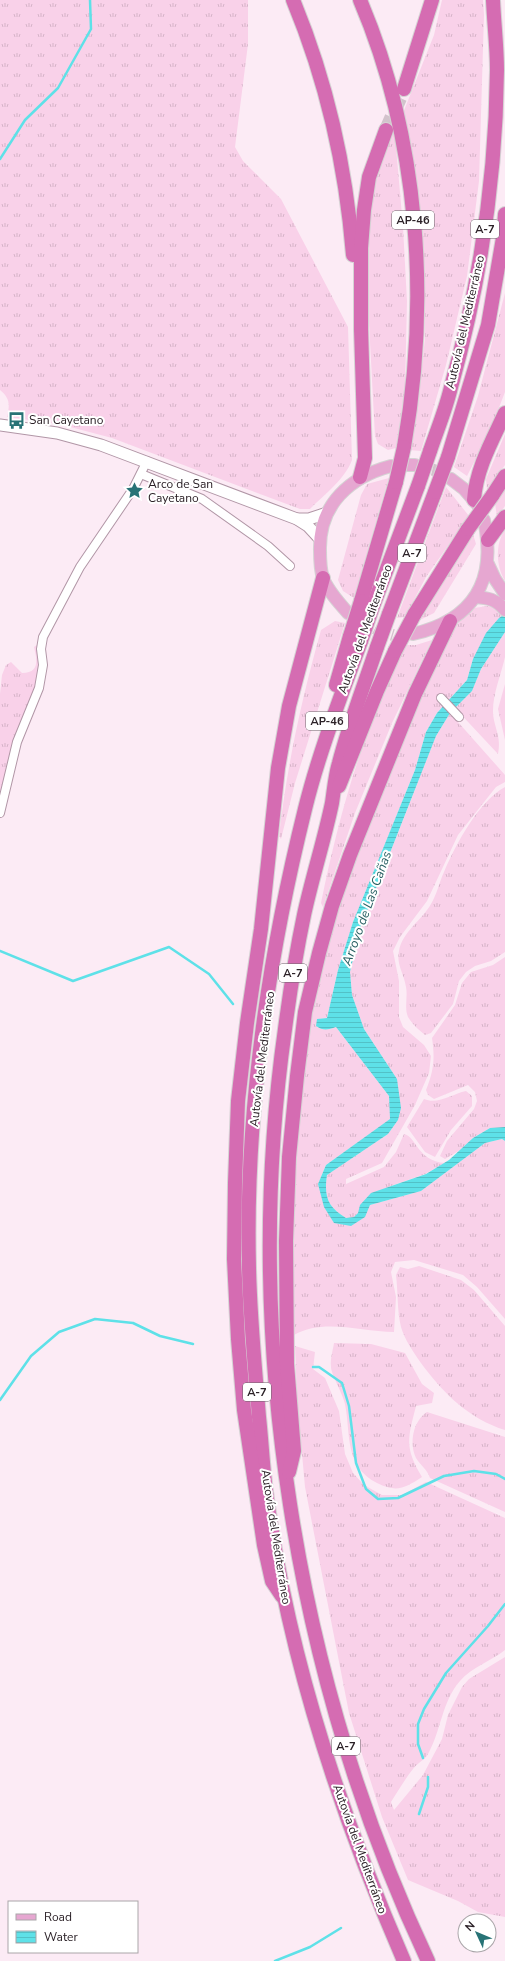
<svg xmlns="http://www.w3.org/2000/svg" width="505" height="1961" font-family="'Nunito Sans',sans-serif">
	<defs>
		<pattern id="grass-tufts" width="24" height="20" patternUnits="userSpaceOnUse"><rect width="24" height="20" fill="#f9d1e9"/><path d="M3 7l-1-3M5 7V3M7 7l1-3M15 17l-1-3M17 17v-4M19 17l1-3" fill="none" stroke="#d6b3c8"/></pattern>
		<pattern id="water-rules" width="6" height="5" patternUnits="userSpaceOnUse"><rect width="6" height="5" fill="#5ee1e8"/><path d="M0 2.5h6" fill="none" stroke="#52c1c7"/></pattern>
	</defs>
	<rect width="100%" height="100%" fill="#fcebf5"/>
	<g fill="url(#grass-tufts)">
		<path d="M 0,0 L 248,0 L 248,44 L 235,147 L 243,161 L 281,199 L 348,327 L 352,460 C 345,479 325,494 310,509 L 300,509 L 112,438 L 59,424 L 7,417 C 10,405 10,398 0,390 Z"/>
		<path d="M 442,0 L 483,0 L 484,15 L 479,181 L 467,276 L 446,365 L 421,451 L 409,450 L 418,405 L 425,338 L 425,282 L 422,227 L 403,113 L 434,35 Z"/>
		<path d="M 393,131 L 396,147 L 403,227 L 407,301 L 405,388 L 396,448 L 388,450 L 378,444 L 375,436 L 365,248 L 376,180 Z"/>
		<path d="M 505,293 L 505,392 L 490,431 L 467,476 L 454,467 L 478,396 Z"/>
		<path d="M 505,434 L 505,465 L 487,490 L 486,479 Z"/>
		<path d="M 389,478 L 387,484 L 354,598 L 343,591 L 338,580 L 361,495 L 367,484 Z"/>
		<path d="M 446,487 L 469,516 L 426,577 L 405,617 L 397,618 Z"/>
		<path d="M 505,489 L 505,506 L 497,517 L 495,503 Z"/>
		<path d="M 505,530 L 505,581 C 496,567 495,543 505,530 Z"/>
		<path d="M 473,534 L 476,544 L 434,613 L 420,620 Z"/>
		<path d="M 505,599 L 505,614 L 473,659 L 467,680 L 437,713 L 426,732 L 415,770 L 353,922 L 338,970 L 327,1018 L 318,1019 L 316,1026 C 323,1031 328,1030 336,1027 L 389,1096 L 391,1119 L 326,1165 L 318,1184 L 334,1223 L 364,1217 L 370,1205 L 421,1191 L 485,1143 L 502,1139 L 505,1141 L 505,1319 L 477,1287 L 463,1275 L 414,1260 L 395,1262 L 391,1272 L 396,1297 L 394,1332 C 361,1332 324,1318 294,1335 L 291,1302 L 294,1206 L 303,1055 L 327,942 L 370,817 L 427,677 L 459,621 L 474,608 L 488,606 L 495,608 Z"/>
		<path d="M 335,621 L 345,623 L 295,783 L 281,839 L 279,836 C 287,765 302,698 321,630 Z"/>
		<path d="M 505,632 C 505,640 505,649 505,657 C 501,675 493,693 493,711 C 493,726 502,736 498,754 L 455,708 L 472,691 L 481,669 Z"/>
		<path d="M 432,640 L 392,723 L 355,813 L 323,907 L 321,903 C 339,814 364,726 406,645 L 416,645 Z"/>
		<path d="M 37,645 L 40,666 L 38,683 L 0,801 L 0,694 L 2,675 L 6,665 L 11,662 L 22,673 C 40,673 37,660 34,647 Z"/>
		<path d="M 505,684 L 505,740 L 498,709 Z"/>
		<path d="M 450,713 L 505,775 L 505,782 L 496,787 L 458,835 L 427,901 L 400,937 L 393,951 L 399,981 L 399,1017 L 403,1027 L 424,1045 L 431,1056 L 429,1073 L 415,1105 L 382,1163 L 346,1179 L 346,1184 L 384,1167 L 396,1152 L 404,1134 C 417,1137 417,1161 445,1163 L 425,1174 L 388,1187 L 354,1217 L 346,1218 C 327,1207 324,1196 327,1175 L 388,1134 L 398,1120 L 397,1079 L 364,1029 L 352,995 L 350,972 L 360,929 L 436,736 Z"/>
		<path d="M 505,787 L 505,952 L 491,961 L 475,966 L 466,972 L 459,981 L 453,1004 L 431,1033 L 425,1035 C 419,1030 412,1024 408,1017 C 404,1008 408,996 406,987 C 404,974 396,964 399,951 C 402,932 422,920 431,904 C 437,894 439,883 444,872 C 456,844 478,802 505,787 Z"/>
		<path d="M 505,957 L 505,1127 L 490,1128 L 473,1138 L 462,1149 L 445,1159 L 440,1156 L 447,1141 L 474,1109 L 477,1101 L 475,1092 L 468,1085 L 434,1099 L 428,1095 L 426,1090 C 434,1070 435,1058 432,1038 L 455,1005 L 462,983 L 471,972 L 493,965 Z"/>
		<path d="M 466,1091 L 472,1096 L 472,1106 L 451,1130 L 435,1157 L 425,1152 L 407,1127 L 424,1099 C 438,1105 452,1094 466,1091 Z"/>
		<path d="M 419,1266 L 461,1280 L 474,1290 L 505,1326 L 505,1430 C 488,1425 471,1415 457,1403 C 439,1388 407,1349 401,1327 C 397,1312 398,1291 396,1275 L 400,1267 L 408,1269 Z"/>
		<path d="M 334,1343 L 371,1344 L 405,1353 L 422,1384 L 434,1393 L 432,1403 L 416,1406 C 408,1438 404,1447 422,1477 C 405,1488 397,1493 377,1483 C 344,1466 351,1435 345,1404 C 343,1394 331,1374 331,1367 C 330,1359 333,1350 334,1343 Z"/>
		<path d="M 295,1346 L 315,1352 L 313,1369 L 325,1378 L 339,1411 L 345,1454 L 353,1473 L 364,1485 L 382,1495 L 402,1495 L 426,1482 L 505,1518 L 505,1650 C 491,1661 472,1667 460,1681 C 442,1701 441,1731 428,1754 C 425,1760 417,1763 413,1769 C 405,1779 398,1791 391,1802 L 394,1810 L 423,1775 L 442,1739 L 448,1715 L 462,1687 L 469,1679 L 505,1657 L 505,1917 L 478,1912 L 458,1901 L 408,1880 L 382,1817 L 349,1713 L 305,1487 L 297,1398 Z"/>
		<path d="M 427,1412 L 505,1437 L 505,1512 L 430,1478 C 427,1469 420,1465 416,1458 C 409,1443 413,1421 427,1412 Z"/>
	</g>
	<path fill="url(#water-rules)" d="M 505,614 L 505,632 L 481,669 L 472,691 L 450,713 L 436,736 L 360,929 L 350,972 L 352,995 L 364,1029 L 397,1079 L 401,1108 L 398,1120 L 388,1134 L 327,1175 C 324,1196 327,1207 346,1218 L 354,1217 L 358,1213 L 360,1205 L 371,1193 L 426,1174 L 449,1160 L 473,1138 L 490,1128 L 505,1127 L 505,1141 L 502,1139 L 485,1143 L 421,1191 L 370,1205 L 365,1217 L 351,1226 L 334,1223 L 324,1207 L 318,1184 L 326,1165 L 390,1119 L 389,1096 L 336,1027 C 328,1030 323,1031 316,1026 L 317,1019 L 327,1018 L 338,970 L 353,922 L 415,770 L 426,732 L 437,713 L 467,680 L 473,659 L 486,633 L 499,618 Z"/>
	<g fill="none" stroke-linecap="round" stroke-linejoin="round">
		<g stroke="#5ee1e8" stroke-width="2.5">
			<path d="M 0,159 L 25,120 L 58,88 L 91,29 L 90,0"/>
			<path d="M 0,951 L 73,981 L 169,947 L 209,974 L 233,1004"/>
			<path d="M 313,1367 L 319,1367 L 342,1383 L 349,1406 L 356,1463 L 366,1489 L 378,1499 L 398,1498 L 444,1476 L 474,1471 L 496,1474 L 505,1479"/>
			<path d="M 0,1400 L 31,1356 L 59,1332 L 95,1319 L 133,1323 L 160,1336 L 193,1344"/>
			<path d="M 423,1758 L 418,1744 L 418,1724 L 424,1709 L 446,1673 L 488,1626 L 505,1604"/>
			<path d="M 419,1814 L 428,1787 L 428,1777"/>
			<path d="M 275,1961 L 310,1947 L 341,1928"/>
		</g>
		<g stroke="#d2c3cc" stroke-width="12" stroke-dasharray="12 6" stroke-linecap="butt">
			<path d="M 415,465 L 434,470 L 450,478"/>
			<path d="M 359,620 L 380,631 L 393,635"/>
		</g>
		<path stroke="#d2c3cc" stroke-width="14" stroke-dasharray="14 7" stroke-linecap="butt" d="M 386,130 L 404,89"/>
		<defs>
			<g id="street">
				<path d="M 141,474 L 202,499 L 268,546 L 290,566"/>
				<path d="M 441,698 L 459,717"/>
				<path d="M 0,813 L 17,742 L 39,688 L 43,665 L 41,649 L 43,637 L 80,567 L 133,489 L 147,461"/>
			</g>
			<g id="secondary">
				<path d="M 0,425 L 57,433 L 101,445 L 297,519 L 308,526 L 320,539"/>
				<path d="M 297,519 L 309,519 L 327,513"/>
			</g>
			<g id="primary">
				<path d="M 407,465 L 415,465"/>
				<path d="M 451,479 L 464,489 L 477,504"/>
				<path d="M 488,564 L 495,579 L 505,594"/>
				<path d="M 475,597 C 488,598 496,599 505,610"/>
				<path d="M 348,613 C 339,603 328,591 323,578 C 320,569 320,559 320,550 C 319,504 350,477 391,466"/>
				<path d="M 413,634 C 474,620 497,580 484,520"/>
			</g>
			<g id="highway">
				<path d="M 293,0 C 327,82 346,167 353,255"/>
				<path d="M 360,0 C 419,139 430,299 404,447"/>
				<path d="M 404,89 L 432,0"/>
				<path d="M 430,451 C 437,430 446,409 451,387 C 480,284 496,177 497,70 C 497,47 494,23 493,0"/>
				<path d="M 448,457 L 488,325 L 503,238 L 505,214"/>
				<path d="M 360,477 L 365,458 L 361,329 L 361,248 L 364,210 L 369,177 L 386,130"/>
				<path d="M 492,496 L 505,476"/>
				<path d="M 474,500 C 476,469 492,441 505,413"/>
				<path d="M 488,540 L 505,517"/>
				<path d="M 361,601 L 396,482"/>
				<path d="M 373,606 L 418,486"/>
				<path d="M 389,614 L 435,492"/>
				<path d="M 414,615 L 468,529"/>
				<path d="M 361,641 C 341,696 319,752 305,809 C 268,958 245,1114 249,1268 C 250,1318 255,1367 259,1417 C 262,1444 263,1472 267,1499 C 289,1658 340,1814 404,1961"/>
				<path d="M 377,647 C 364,686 349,724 339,763 C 335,776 334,790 332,803 C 324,841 312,878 304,915 C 296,953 290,991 285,1029 C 241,1339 295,1678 428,1961"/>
				<path d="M 336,685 L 350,636"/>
				<path d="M 339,786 L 377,691 L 395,651"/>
				<path d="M 289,1472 L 294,1451 L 287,1364 L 286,1241 L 289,1157 L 297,1076 L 305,1012 L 319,953 L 332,906 L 350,855 L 415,694 L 450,621"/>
				<path d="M 282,1596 L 272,1581 L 264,1545 L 244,1410 L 238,1339 L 234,1259 L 235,1183 L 238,1101 L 247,1023 L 261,929 L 278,768 L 289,706 L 323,578"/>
			</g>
		</defs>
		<use href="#street" stroke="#b196a6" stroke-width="10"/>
		<use href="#secondary" stroke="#b196a6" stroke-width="13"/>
		<use href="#primary" stroke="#d5d3d4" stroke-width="14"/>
		<use href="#highway" stroke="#d5d3d4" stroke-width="16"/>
		<use href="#street" stroke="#fff" stroke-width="8"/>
		<use href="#secondary" stroke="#fff" stroke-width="11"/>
		<use href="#primary" stroke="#e6a7d1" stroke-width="12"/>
		<use href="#highway" stroke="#d56cb2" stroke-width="14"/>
		<defs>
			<g id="highway-bridge">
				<path d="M 396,482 L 404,447"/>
				<path d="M 418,486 L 430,451"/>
				<path d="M 435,492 L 448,457"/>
				<path d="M 468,529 L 492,496"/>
				<path d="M 350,636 L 361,601"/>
				<path d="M 361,641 L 373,606"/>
				<path d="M 377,647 L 389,614"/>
				<path d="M 395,651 L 414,615"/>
			</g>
		</defs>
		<use href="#highway-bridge" stroke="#d5d3d4" stroke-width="16" stroke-linecap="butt"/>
		<use href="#highway-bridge" stroke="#d56cb2" stroke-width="14"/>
	</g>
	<defs>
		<symbol id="bus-bare" viewBox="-9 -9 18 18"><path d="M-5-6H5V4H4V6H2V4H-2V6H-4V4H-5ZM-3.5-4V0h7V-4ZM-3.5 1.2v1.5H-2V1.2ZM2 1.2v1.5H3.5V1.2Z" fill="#287376" stroke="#fff" stroke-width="2.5" paint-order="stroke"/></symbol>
		<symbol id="sight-bare" viewBox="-9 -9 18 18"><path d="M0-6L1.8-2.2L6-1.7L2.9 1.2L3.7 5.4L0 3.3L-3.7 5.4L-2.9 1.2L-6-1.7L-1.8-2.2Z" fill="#287376" stroke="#fff" stroke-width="2.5" paint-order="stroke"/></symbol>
	</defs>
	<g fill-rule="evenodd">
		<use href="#bus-bare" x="4" y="408" width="25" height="25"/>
		<use href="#sight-bare" x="122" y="478" width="25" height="25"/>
	</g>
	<g text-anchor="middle" stroke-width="4" stroke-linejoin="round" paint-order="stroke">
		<g fill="#fff" stroke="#6b6468" stroke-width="1">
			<rect x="392" y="211" width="42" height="18" rx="3"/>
			<rect x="471" y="220" width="28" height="18" rx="3"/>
			<rect x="398" y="544" width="28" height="18" rx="3"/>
			<rect x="306" y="712" width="42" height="18" rx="3"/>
			<rect x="279" y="964" width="28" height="18" rx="3"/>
			<rect x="243" y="1383" width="28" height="18" rx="3"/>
			<rect x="332" y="1737" width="28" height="18" rx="3"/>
		</g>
		<g font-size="11" font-weight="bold" fill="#2b2127">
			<text x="413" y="224">AP-46</text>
			<text x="485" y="233">A-7</text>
			<text x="412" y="557">A-7</text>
			<text x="327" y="725">AP-46</text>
			<text x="293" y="977">A-7</text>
			<text x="257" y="1396">A-7</text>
			<text x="346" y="1750">A-7</text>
		</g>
		<g font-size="12" fill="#2b2127" stroke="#fff">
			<text transform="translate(465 322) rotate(-77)" y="4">Autovía del Mediterráneo</text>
			<text transform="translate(365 629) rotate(-70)" y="4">Autovía del Mediterráneo</text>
			<text transform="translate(262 1059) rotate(-83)" y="4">Autovía del Mediterráneo</text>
			<text transform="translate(276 1537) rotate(81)" y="4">Autovía del Mediterráneo</text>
			<text transform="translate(360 1849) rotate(70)" y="4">Autovía del Mediterráneo</text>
		</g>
		<g font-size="12" fill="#2b2127" stroke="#fff" text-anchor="start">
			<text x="29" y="424">San Cayetano</text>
			<text x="148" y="488">Arco de San<tspan x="148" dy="14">Cayetano</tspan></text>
		</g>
		<g font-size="13" font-style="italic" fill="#285f62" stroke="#fff">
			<text transform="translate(366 908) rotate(-70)" y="5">Arroyo de Las Cañas</text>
		</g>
	</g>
	<rect x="8" y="1901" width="130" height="52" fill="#ffffff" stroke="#aaa6a9"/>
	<rect x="16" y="1914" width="20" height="6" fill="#e6a7d1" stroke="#aaa6a9"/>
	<text x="44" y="1921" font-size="12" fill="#2b2127">Road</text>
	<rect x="16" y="1931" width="20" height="12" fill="url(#water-rules)" stroke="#aaa6a9"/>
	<text x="44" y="1941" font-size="12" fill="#2b2127">Water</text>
	<g transform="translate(477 1933) rotate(314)"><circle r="19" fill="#ffffff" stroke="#aaa6a9"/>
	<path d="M0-3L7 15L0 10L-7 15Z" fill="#287376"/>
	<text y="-6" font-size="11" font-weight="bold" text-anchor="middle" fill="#2b2127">N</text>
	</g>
</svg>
